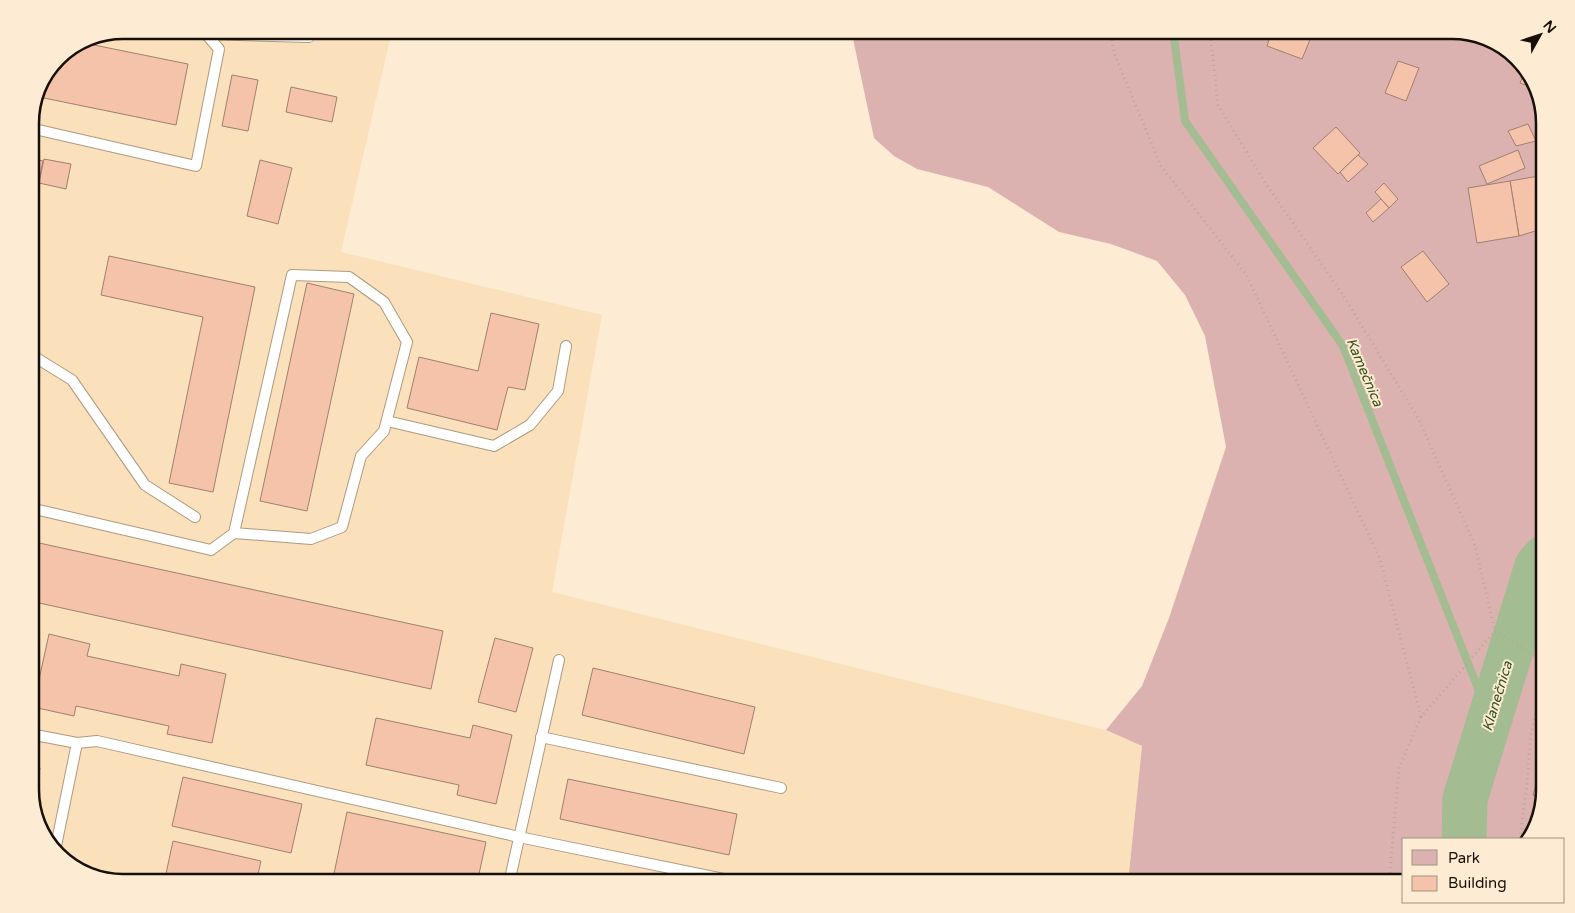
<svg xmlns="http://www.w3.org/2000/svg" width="1575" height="913" font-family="'Varela Round',sans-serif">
	<rect width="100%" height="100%" fill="#fdebd3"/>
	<path fill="#fbe0bc" d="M 122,30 L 392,30 L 341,252 L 602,315 L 552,592 L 1106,730 L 1142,746 L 1128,883 L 122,883 L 76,871 L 45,842 L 30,796 L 30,117 L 57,57 L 87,37 Z"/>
	<path fill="#dcb2b1" d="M 853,30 L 1453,30 L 1499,42 L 1530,71 L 1545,117 L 1545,791 L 1533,837 L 1530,839 L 1404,839 L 1404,883 L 1128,883 L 1142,746 L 1106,730 L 1142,686 L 1169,618 L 1226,447 L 1205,336 L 1185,295 L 1157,261 L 1111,244 L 1059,232 L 988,187 L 917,169 L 894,156 L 874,138 L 852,34 Z"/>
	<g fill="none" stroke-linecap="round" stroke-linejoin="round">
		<path stroke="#a3bc91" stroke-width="8" d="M 1173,30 L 1185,121 L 1343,346 L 1490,719"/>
		<path stroke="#a3bc91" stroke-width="45" d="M 1464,839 L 1465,799 L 1537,566 L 1545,557"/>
	</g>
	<g fill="#f4c3aa" stroke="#a08070">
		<path d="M 1272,30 L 1314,30 L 1302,59 L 1267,46 Z"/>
		<path d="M 79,42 L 188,64 L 176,125 L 39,97 L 57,57 Z"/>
		<path d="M 1398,61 L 1419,68 L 1406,101 L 1385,93 Z"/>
		<path d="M 1526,68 L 1530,71 L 1536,89 L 1520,83 Z"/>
		<path d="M 232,75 L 258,80 L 248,131 L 222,126 Z"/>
		<path d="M 291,87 L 337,97 L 332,122 L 286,112 Z"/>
		<path d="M 1528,124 L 1536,141 L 1516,146 L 1508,131 Z"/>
		<path d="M 1336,127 L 1360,153 L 1338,174 L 1313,148 Z"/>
		<path d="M 1518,150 L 1525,168 L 1487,184 L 1479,166 Z"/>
		<path d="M 1358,155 L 1368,164 L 1348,182 L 1340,172 Z"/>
		<path d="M 30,158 L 43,161 L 39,181 L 30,179 Z"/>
		<path d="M 44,159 L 71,164 L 66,189 L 39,183 Z"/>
		<path d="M 260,160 L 292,168 L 278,224 L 247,216 Z"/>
		<path d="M 1545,175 L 1545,228 L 1519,236 L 1510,181 Z"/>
		<path d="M 1510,181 L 1519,236 L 1477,243 L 1468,188 Z"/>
		<path d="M 1384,183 L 1398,199 L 1389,208 L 1375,192 Z"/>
		<path d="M 1381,199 L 1389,208 L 1373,222 L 1366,213 Z"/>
		<path d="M 1423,251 L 1449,284 L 1427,302 L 1401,267 Z"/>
		<path d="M 109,256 L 255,287 L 213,492 L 169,483 L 203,317 L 101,295 Z"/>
		<path d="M 307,283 L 354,294 L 307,511 L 260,501 Z"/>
		<path d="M 491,313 L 539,324 L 525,390 L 508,387 L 497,430 L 407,408 L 419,357 L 478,371 Z"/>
		<path d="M 30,541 L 443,631 L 431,689 L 30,601 Z"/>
		<path d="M 49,634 L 90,644 L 87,656 L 179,676 L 181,664 L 226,674 L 212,743 L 167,734 L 169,726 L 76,706 L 74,716 L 33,707 Z"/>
		<path d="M 495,638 L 533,648 L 516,712 L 478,702 Z"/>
		<path d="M 593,668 L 755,707 L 744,754 L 582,715 Z"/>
		<path d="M 376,718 L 470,738 L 473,725 L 512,735 L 496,804 L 457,795 L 459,785 L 366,765 Z"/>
		<path d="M 1545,753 L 1545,791 L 1543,798 L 1533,795 Z"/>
		<path d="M 30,766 L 40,768 L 33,804 L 30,796 Z"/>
		<path d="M 183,777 L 302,804 L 291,853 L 172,826 Z"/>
		<path d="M 568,779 L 737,814 L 729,855 L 560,819 Z"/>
		<path d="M 347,812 L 486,842 L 477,883 L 332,883 Z"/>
		<path d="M 173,841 L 261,861 L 256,883 L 164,883 Z"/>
	</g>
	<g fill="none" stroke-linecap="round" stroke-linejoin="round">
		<defs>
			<g id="lane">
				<path d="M 206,30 L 206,34 L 309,37 L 310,30"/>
				<path d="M 30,128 L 196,166 L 219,49 L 206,34 L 193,30"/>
				<path d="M 30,354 L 72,380 L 145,485 L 195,517"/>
				<path d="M 387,421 L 494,446 L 530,425 L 558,391 L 566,346"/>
				<path d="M 30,508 L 211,550 L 234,533 L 311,539 L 342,527 L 361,456 L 384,431 L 407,342 L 384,302 L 349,277 L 292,275 L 234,533"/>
				<path d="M 30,734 L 77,743 L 55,851"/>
				<path d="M 541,737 L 781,788"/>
				<path d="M 77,743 L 97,741 L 519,837 L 743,883"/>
				<path d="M 509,883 L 559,660"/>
			</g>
		</defs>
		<use href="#lane" stroke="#af9a7e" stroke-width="12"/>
		<g stroke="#b8a995" stroke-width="3" stroke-dasharray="1 4" stroke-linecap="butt">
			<path d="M 1111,30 L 1114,53 L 1161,166 L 1246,274 L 1380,559 L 1421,717 L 1495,631"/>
			<path d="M 1210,30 L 1218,105 L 1266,184 L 1343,295 L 1418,418 L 1475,545 L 1495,631 L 1545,662"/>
			<path d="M 1520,839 L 1527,784 L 1531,733 L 1535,715 L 1545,698"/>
			<path d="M 1389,883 L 1399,768 L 1421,717"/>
		</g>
		<use href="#lane" stroke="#fff" stroke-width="10"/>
	</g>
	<g text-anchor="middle" stroke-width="4" stroke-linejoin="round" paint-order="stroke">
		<g font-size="14" font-style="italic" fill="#325215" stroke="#fdebd3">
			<text transform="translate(1365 372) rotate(67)" y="5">Kamečnica</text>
			<text transform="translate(1497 696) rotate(-73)" y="5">Klanečnica</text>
		</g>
	</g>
	<path d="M0 0H1575V913H0ZM123 39H1452A84 84 0 0 1 1536 123V790A84 84 0 0 1 1452 874H123A84 84 0 0 1 39 790V123A84 84 0 0 1 123 39Z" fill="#fdebd3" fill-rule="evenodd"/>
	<path fill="none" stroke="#171006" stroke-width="2.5" d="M123 39H1452A84 84 0 0 1 1536 123V790A84 84 0 0 1 1452 874H123A84 84 0 0 1 39 790V123A84 84 0 0 1 123 39Z"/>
	<rect x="1402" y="838" width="162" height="65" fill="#fdebd3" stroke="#a19381"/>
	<rect x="1412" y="850" width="25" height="15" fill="#dcb2b1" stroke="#a19381"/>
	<text x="1448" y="863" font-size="15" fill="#171006">Park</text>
	<rect x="1412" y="876" width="25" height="15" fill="#f4c3aa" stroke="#a19381"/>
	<text x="1448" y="888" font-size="15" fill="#171006">Building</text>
	<g transform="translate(1540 35) rotate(50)" stroke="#fdebd3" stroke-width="4" paint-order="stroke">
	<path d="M0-4L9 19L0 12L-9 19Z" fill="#171006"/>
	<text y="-8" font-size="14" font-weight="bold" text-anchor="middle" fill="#171006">N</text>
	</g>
</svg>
